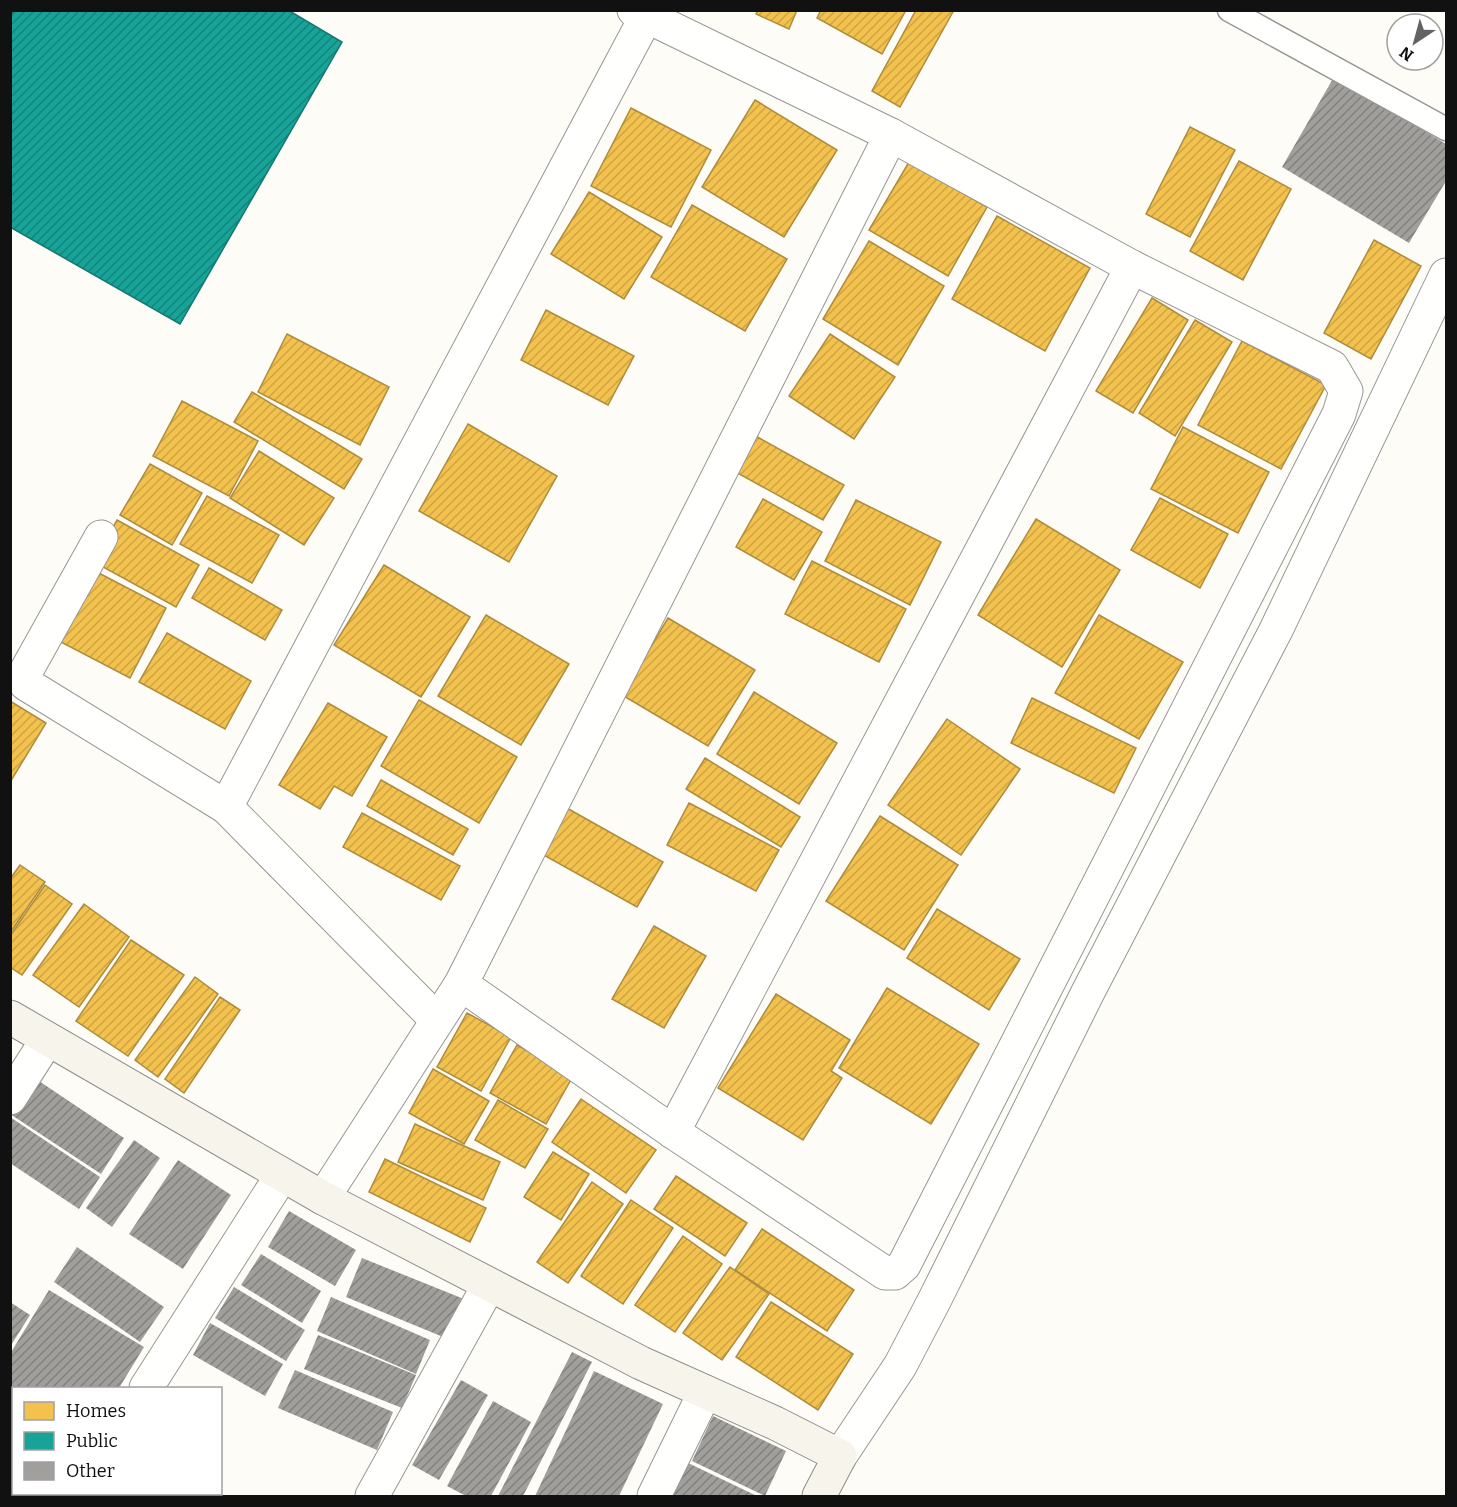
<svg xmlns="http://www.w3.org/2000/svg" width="1457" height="1507" font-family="Bitter,serif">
	<defs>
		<pattern id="homes-hatch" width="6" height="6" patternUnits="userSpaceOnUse" patternTransform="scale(1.5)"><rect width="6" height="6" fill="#f2c14e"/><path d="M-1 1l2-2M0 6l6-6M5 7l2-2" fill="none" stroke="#cea543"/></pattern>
		<pattern id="public-hatch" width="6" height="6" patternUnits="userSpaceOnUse" patternTransform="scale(1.5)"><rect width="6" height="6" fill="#17a398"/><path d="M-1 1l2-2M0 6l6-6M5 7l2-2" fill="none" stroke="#13837b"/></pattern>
		<pattern id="building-hatch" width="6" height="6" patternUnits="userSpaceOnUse" patternTransform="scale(1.5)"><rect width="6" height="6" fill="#a19f9c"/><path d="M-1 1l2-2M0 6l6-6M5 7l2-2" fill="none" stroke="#82807e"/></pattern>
	</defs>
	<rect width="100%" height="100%" fill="#fdfcf7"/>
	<g fill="url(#homes-hatch)" stroke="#ae8c3c" stroke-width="1.5">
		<path d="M 758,10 L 797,10 L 789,29 L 756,14 Z"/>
		<path d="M 821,10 L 906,10 L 882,54 L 817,18 Z"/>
		<path d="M 916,10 L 954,10 L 900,107 L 872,91 Z"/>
		<path d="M 755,100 L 837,150 L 784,237 L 702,187 Z"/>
		<path d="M 631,108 L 711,150 L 671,227 L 591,186 Z"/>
		<path d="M 1190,127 L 1235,150 L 1190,237 L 1146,214 Z"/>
		<path d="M 1239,161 L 1291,189 L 1243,280 L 1190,251 Z"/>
		<path d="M 909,162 L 987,207 L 948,276 L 869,230 Z"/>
		<path d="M 589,192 L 662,237 L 624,299 L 551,254 Z"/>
		<path d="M 692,205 L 787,259 L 745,331 L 651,277 Z"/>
		<path d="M 997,216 L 1090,268 L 1045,351 L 952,299 Z"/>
		<path d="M 1374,240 L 1421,266 L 1371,359 L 1324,333 Z"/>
		<path d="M 869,241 L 944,286 L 898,365 L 823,319 Z"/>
		<path d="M 1152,298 L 1188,320 L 1133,413 L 1096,391 Z"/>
		<path d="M 546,310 L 634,356 L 608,405 L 521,360 Z"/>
		<path d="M 1195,320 L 1232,342 L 1175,436 L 1139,413 Z"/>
		<path d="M 287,334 L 389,387 L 360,445 L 258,392 Z"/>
		<path d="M 830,334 L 895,377 L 854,439 L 789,396 Z"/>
		<path d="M 1242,341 L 1326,385 L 1281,469 L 1198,425 Z"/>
		<path d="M 252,392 L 362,459 L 344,489 L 234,422 Z"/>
		<path d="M 182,401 L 258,441 L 229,496 L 153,456 Z"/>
		<path d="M 468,424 L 557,476 L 509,562 L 419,511 Z"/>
		<path d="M 1183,427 L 1269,472 L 1238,533 L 1151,489 Z"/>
		<path d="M 752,434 L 844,485 L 823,520 L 732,470 Z"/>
		<path d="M 259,451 L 334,498 L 304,545 L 230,498 Z"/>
		<path d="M 150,464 L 202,493 L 172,545 L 120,515 Z"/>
		<path d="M 207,496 L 279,535 L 252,583 L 180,544 Z"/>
		<path d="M 1160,498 L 1228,534 L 1200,588 L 1131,550 Z"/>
		<path d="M 763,499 L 822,532 L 794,580 L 736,547 Z"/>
		<path d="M 856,500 L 941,542 L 910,605 L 825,561 Z"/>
		<path d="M 1036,519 L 1120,570 L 1062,667 L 978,615 Z"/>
		<path d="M 117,520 L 199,565 L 176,607 L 94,562 Z"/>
		<path d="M 812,561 L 906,609 L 879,662 L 785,614 Z"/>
		<path d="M 384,565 L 470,617 L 421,697 L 334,645 Z"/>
		<path d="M 209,568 L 282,610 L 265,640 L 192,598 Z"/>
		<path d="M 93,570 L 166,608 L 130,678 L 57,640 Z"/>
		<path d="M 486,615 L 569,664 L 521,745 L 438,696 Z"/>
		<path d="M 1099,615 L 1183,662 L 1139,739 L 1055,693 Z"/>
		<path d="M 668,618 L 755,670 L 708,746 L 622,695 Z"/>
		<path d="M 167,633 L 251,681 L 225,729 L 139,682 Z"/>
		<path d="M 754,692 L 837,743 L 799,804 L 717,754 Z"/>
		<path d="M 1032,698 L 1136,748 L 1114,793 L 1011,743 Z"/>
		<path d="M 419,700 L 517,757 L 479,823 L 381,766 Z"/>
		<path d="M 10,701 L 46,723 L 12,779 L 10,778 Z"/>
		<path d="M 328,703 L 387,737 L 352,796 L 334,786 L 320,809 L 279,785 Z"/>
		<path d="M 947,719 L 1020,769 L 961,855 L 888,805 Z"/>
		<path d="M 705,758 L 800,817 L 781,847 L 686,789 Z"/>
		<path d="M 381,780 L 468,829 L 453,855 L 367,806 Z"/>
		<path d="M 689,803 L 779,850 L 756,891 L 667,845 Z"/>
		<path d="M 565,807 L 663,862 L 637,907 L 540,853 Z"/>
		<path d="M 362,813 L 460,866 L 441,900 L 343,847 Z"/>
		<path d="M 880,816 L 958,865 L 904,950 L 826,901 Z"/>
		<path d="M 20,865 L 45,882 L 10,933 L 10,879 Z"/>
		<path d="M 45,885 L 72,904 L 22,975 L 10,967 L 10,936 Z"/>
		<path d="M 84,904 L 129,937 L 79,1007 L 33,975 Z"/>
		<path d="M 937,909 L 1020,959 L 989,1010 L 907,958 Z"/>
		<path d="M 654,926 L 706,956 L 664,1028 L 612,999 Z"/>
		<path d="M 131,940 L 184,975 L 128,1056 L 76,1021 Z"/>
		<path d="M 195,977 L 218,994 L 158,1077 L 135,1060 Z"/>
		<path d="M 887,988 L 979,1044 L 931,1124 L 839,1068 Z"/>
		<path d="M 776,994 L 850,1040 L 831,1071 L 842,1078 L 803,1140 L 718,1088 Z"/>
		<path d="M 220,997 L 240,1010 L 184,1093 L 165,1079 Z"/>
		<path d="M 467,1013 L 511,1037 L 481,1091 L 437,1067 Z"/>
		<path d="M 517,1045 L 573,1076 L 546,1124 L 490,1093 Z"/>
		<path d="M 433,1069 L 489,1101 L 464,1144 L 409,1113 Z"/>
		<path d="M 581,1099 L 656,1150 L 626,1193 L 552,1142 Z"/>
		<path d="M 498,1100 L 548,1129 L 525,1168 L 475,1140 Z"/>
		<path d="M 415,1124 L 500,1162 L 483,1200 L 398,1162 Z"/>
		<path d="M 553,1152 L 589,1174 L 561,1220 L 524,1197 Z"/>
		<path d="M 385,1159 L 486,1208 L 470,1242 L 369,1192 Z"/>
		<path d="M 676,1176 L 747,1223 L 725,1256 L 654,1209 Z"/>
		<path d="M 592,1182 L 623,1204 L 568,1283 L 537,1262 Z"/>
		<path d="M 631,1200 L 673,1228 L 623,1304 L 581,1276 Z"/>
		<path d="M 762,1229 L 854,1290 L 827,1331 L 735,1270 Z"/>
		<path d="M 683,1236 L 722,1264 L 675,1332 L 635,1305 Z"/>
		<path d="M 730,1267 L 769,1294 L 722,1360 L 683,1333 Z"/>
		<path d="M 771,1302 L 853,1354 L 818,1410 L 736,1357 Z"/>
	</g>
	<path fill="url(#public-hatch)" stroke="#157770" stroke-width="1.5" d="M 14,10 L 288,10 L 342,42 L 180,324 L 10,227 L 10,16 Z"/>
	<g fill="url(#building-hatch)">
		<path d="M 1334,77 L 1446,144 L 1446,181 L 1409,243 L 1282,167 Z"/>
		<path d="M 30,1075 L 124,1138 L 101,1174 L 10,1114 Z"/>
		<path d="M 10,1117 L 100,1177 L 79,1209 L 10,1163 Z"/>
		<path d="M 134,1140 L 160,1158 L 112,1227 L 86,1208 Z"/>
		<path d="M 178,1160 L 231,1195 L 183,1269 L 129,1234 Z"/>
		<path d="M 289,1211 L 356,1250 L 335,1286 L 268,1247 Z"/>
		<path d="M 77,1247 L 164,1307 L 140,1342 L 54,1282 Z"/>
		<path d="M 261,1254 L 321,1291 L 302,1323 L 241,1285 Z"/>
		<path d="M 362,1258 L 464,1299 L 448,1339 L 346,1297 Z"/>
		<path d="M 234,1287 L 305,1330 L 286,1361 L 215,1318 Z"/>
		<path d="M 49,1290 L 144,1347 L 119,1388 L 14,1388 L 14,1408 L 10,1407 L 10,1354 Z"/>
		<path d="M 331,1297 L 430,1340 L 416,1374 L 317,1331 Z"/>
		<path d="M 10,1302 L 30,1315 L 10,1347 Z"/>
		<path d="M 210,1323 L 283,1364 L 265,1396 L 193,1355 Z"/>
		<path d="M 318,1335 L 416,1375 L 402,1408 L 304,1369 Z"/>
		<path d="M 572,1352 L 592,1362 L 523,1496 L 498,1496 Z"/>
		<path d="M 295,1370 L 393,1412 L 377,1450 L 278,1408 Z"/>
		<path d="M 594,1371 L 663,1404 L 619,1496 L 535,1496 Z"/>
		<path d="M 461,1380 L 488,1395 L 439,1480 L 412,1465 Z"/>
		<path d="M 493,1401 L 531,1422 L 491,1496 L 466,1496 L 447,1486 Z"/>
		<path d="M 713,1416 L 786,1451 L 765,1496 L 692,1461 Z"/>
		<path d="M 684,1461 L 757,1496 L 666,1496 Z"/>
		<path d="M 10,1469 L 14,1471 L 14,1494 L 48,1494 L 46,1496 L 10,1496 Z"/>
	</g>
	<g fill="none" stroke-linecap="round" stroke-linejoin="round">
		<defs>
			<path id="lane" d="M 1229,10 L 1446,129"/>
			<g id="street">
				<path d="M 101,537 L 25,673 L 23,678 L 26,684 L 226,807 L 437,1020"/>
				<path d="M 226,807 L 646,17"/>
				<path d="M 461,984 L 673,1132 L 885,1273 L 895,1273 L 904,1265 L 1339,414 L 1346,391 L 1332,367 L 1132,267 L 891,135 L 634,10"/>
				<path d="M 10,1098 L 47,1040"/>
				<path d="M 673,1132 L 1132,267"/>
				<path d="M 323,1198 L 461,984 L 891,135"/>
				<path d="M 146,1388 L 282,1175"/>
				<path d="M 10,1444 L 14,1446"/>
				<path d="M 840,1456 L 900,1366 L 934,1301 L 1088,992 L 1276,630 L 1446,275"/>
				<path d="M 127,1494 L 133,1496"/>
				<path d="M 78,1496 L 80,1494"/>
				<path d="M 372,1496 L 489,1285"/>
				<path d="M 654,1496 L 705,1392"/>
			</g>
			<path id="secondary" d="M 10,1017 L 323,1198 L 641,1363 L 775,1423 L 840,1456 L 819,1496"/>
		</defs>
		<use href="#lane" stroke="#979795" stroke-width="25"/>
		<use href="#street" stroke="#979795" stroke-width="35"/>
		<use href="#secondary" stroke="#8e8d8b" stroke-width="35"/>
		<use href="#lane" stroke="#fffffe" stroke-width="22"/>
		<use href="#street" stroke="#fffffe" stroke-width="33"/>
		<use href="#secondary" stroke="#f6f4eb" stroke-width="33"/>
	</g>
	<rect width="1457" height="1507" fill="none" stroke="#111111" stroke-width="24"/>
	<rect x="12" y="1387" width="210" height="108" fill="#ffffff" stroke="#a0a0a0" stroke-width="1.5"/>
	<rect x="24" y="1402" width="30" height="18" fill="#f2c14e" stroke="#a0a0a0" stroke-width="1.5"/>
	<text x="66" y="1417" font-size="18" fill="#111111">Homes</text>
	<rect x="24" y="1432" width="30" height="18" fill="#17a398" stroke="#a0a0a0" stroke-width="1.5"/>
	<text x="66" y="1447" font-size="18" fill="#111111">Public</text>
	<rect x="24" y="1462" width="30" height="18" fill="#a19f9c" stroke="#a0a0a0" stroke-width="1.5"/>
	<text x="66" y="1477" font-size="18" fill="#111111">Other</text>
	<g transform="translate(1415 42) rotate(216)"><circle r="28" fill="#ffffff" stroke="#a0a0a0" stroke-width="1.5"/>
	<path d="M0-4.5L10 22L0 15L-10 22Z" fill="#646362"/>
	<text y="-9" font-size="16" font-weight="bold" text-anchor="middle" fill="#111111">N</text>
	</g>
</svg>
